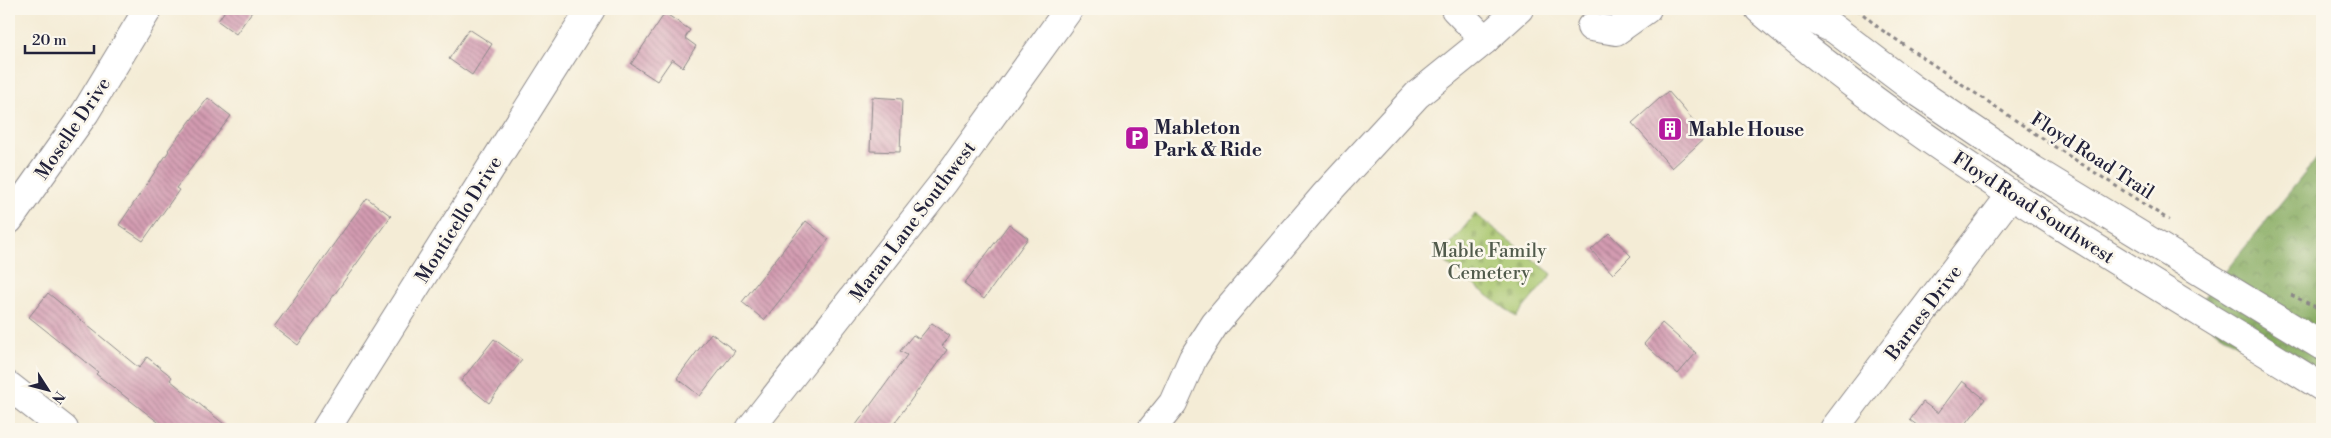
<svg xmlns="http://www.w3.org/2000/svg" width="2331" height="438" font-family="'Libre Bodoni',serif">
	<defs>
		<pattern id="forest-crowns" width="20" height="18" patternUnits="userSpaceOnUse" patternTransform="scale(1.25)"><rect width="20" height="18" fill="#86ab60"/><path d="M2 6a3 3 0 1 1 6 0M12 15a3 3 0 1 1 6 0" fill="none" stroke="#6d8b50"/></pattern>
		<pattern id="cemetery-stones" width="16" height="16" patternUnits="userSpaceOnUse" patternTransform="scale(1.25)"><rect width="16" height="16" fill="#a8c66d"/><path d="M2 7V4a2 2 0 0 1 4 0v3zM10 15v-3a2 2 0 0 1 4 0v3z" fill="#90aa5f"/></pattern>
		<pattern id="building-back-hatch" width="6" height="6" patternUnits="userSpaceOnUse" patternTransform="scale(1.25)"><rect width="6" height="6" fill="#d39bb1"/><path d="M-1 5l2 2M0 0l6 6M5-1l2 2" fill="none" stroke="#ab7e91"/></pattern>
	</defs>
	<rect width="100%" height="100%" fill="#fbf7ec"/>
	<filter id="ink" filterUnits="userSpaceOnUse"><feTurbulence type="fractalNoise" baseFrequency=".02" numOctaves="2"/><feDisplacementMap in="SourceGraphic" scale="10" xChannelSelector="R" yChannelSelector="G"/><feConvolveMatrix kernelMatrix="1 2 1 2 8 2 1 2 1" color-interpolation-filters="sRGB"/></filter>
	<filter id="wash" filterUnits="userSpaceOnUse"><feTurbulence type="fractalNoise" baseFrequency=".0096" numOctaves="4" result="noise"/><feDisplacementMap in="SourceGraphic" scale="20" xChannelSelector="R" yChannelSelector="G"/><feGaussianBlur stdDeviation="1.12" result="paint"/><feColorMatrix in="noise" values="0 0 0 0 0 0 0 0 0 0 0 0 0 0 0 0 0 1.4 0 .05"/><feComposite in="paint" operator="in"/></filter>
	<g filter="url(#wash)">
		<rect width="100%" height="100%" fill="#f4ecd6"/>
		<path fill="url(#forest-crowns)" stroke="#54664e" d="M 2322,152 L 2322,399 L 2191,314 Z"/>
		<path fill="url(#cemetery-stones)" stroke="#657454" d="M 1475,214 L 1552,274 L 1516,317 L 1439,258 Z"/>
		<g id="blocks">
			<g fill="url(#building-back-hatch)">
				<path d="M 226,9 L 254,9 L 236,34 L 218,21 Z"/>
				<path d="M 665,13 L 690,30 L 685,38 L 696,46 L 683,67 L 672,59 L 657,81 L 631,64 Z"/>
				<path d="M 469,29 L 492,44 L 472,75 L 449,59 Z"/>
				<path d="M 1668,91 L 1707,136 L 1672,168 L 1632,123 Z"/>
				<path d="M 872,97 L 902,99 L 900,152 L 870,151 Z"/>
				<path d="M 208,98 L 231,116 L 176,188 L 179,190 L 143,241 L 119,225 L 169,151 L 168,150 Z"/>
				<path d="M 367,198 L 391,216 L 298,345 L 274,327 Z"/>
				<path d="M 806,221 L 829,239 L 764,320 L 742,302 Z"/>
				<path d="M 1009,224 L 1028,238 L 984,299 L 964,284 Z"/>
				<path d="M 1609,233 L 1631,256 L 1613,274 L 1591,250 Z"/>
				<path d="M 48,293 L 139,368 L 147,357 L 172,377 L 170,380 L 230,429 L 167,429 L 96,374 L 98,372 L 29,317 Z"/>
				<path d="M 932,323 L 950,336 L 942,346 L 947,350 L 890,429 L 853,429 L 907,355 L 900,351 L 913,335 L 919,339 Z"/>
				<path d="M 1662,323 L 1696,353 L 1678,374 L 1644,344 Z"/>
				<path d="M 711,333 L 735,351 L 700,396 L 677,378 Z"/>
				<path d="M 494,339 L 522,360 L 489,403 L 461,381 Z"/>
				<path d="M 1962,381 L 1985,399 L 1962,429 L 1922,429 L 1910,420 L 1923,402 L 1938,413 Z"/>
			</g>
		</g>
	</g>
	<g filter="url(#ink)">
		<use href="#blocks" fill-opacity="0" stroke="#8b8788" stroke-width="1"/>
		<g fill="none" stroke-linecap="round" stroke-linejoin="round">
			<defs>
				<g id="minor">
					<path d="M 1455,9 L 1485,40"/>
					<path d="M 1791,9 L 1829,27"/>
					<path d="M 1591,27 L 1616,31 L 1647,9"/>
					<path d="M 9,220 L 85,113 L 148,9"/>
					<path d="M 9,386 L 64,429"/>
					<path d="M 326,429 L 591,9"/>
					<path d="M 750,429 L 944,182 L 1069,9"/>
					<path d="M 1152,429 L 1173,403 L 1193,358 L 1215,324 L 1324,196 L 1417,95 L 1485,40 L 1519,9"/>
					<path d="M 1834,429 L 2011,195"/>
				</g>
				<g id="major">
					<path d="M 1759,9 C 1931,156 2130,268 2322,387"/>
					<path d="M 1808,9 L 1912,88 L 2032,169 L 2322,346"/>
				</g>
			</defs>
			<use href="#minor" stroke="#8b8788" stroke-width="30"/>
			<use href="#major" stroke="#8b8788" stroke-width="30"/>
			<g stroke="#8b8788" stroke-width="3" stroke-dasharray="4 4" stroke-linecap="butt">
				<path d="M 1857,9 L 1879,28 L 2052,145 L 2169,220"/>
				<path d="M 2291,295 L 2322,310"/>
			</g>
			<use href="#minor" stroke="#fff" stroke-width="28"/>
			<use href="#major" stroke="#fff" stroke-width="28"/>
		</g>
	</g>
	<defs>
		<symbol id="building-square" viewBox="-11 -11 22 22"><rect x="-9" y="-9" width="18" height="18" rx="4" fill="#b5179e" stroke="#fbf7ec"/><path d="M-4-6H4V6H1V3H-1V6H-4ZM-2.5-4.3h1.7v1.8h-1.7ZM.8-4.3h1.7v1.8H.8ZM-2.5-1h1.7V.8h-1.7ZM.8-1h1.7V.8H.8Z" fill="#fff"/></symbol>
		<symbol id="parking-square" viewBox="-11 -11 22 22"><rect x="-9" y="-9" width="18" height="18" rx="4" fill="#b5179e" stroke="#fbf7ec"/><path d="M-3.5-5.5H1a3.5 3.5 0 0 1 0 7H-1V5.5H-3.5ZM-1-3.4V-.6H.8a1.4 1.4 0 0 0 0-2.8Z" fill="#fff"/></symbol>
	</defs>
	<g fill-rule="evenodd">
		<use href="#building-square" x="1656" y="115" width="28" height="28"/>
		<use href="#parking-square" x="1123" y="124" width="28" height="28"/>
	</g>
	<g text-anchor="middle" stroke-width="5" stroke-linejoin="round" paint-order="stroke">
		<g font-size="19" font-weight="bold" fill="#22223b" stroke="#fbf7ec" text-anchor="start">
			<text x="1154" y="134">Mableton<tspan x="1154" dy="22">Park &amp; Ride</tspan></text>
			<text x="1688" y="136">Mable House</text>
		</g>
		<g font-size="19" fill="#22223b" stroke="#fbf7ec">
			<text transform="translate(72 128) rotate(-56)" y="7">Moselle Drive</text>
			<text transform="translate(2093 155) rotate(33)" y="7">Floyd Road Trail</text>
			<text transform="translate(2034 207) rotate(33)" y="7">Floyd Road Southwest</text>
			<text transform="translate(458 219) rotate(-58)" y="7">Monticello Drive</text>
			<text transform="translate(912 221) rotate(-53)" y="7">Maran Lane Southwest</text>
			<text transform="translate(1923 312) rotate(-53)" y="7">Barnes Drive</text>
		</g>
		<g font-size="19" fill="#515b4c" stroke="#fbf7ec">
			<text x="1489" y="257">Mable Family<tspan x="1489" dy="22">Cemetery</tspan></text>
		</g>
	</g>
	<rect width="2331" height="438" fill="none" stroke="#fbf7ec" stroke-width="30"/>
	<g transform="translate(48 390) rotate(126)" stroke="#fbf7ec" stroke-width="4" paint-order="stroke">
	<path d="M0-4L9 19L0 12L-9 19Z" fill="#22223b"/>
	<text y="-8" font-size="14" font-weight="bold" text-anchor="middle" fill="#22223b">N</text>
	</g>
	<path d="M25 45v8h69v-8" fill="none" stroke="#22223b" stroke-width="2.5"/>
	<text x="32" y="45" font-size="15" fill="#22223b" stroke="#fbf7ec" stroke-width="4" paint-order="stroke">20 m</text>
</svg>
